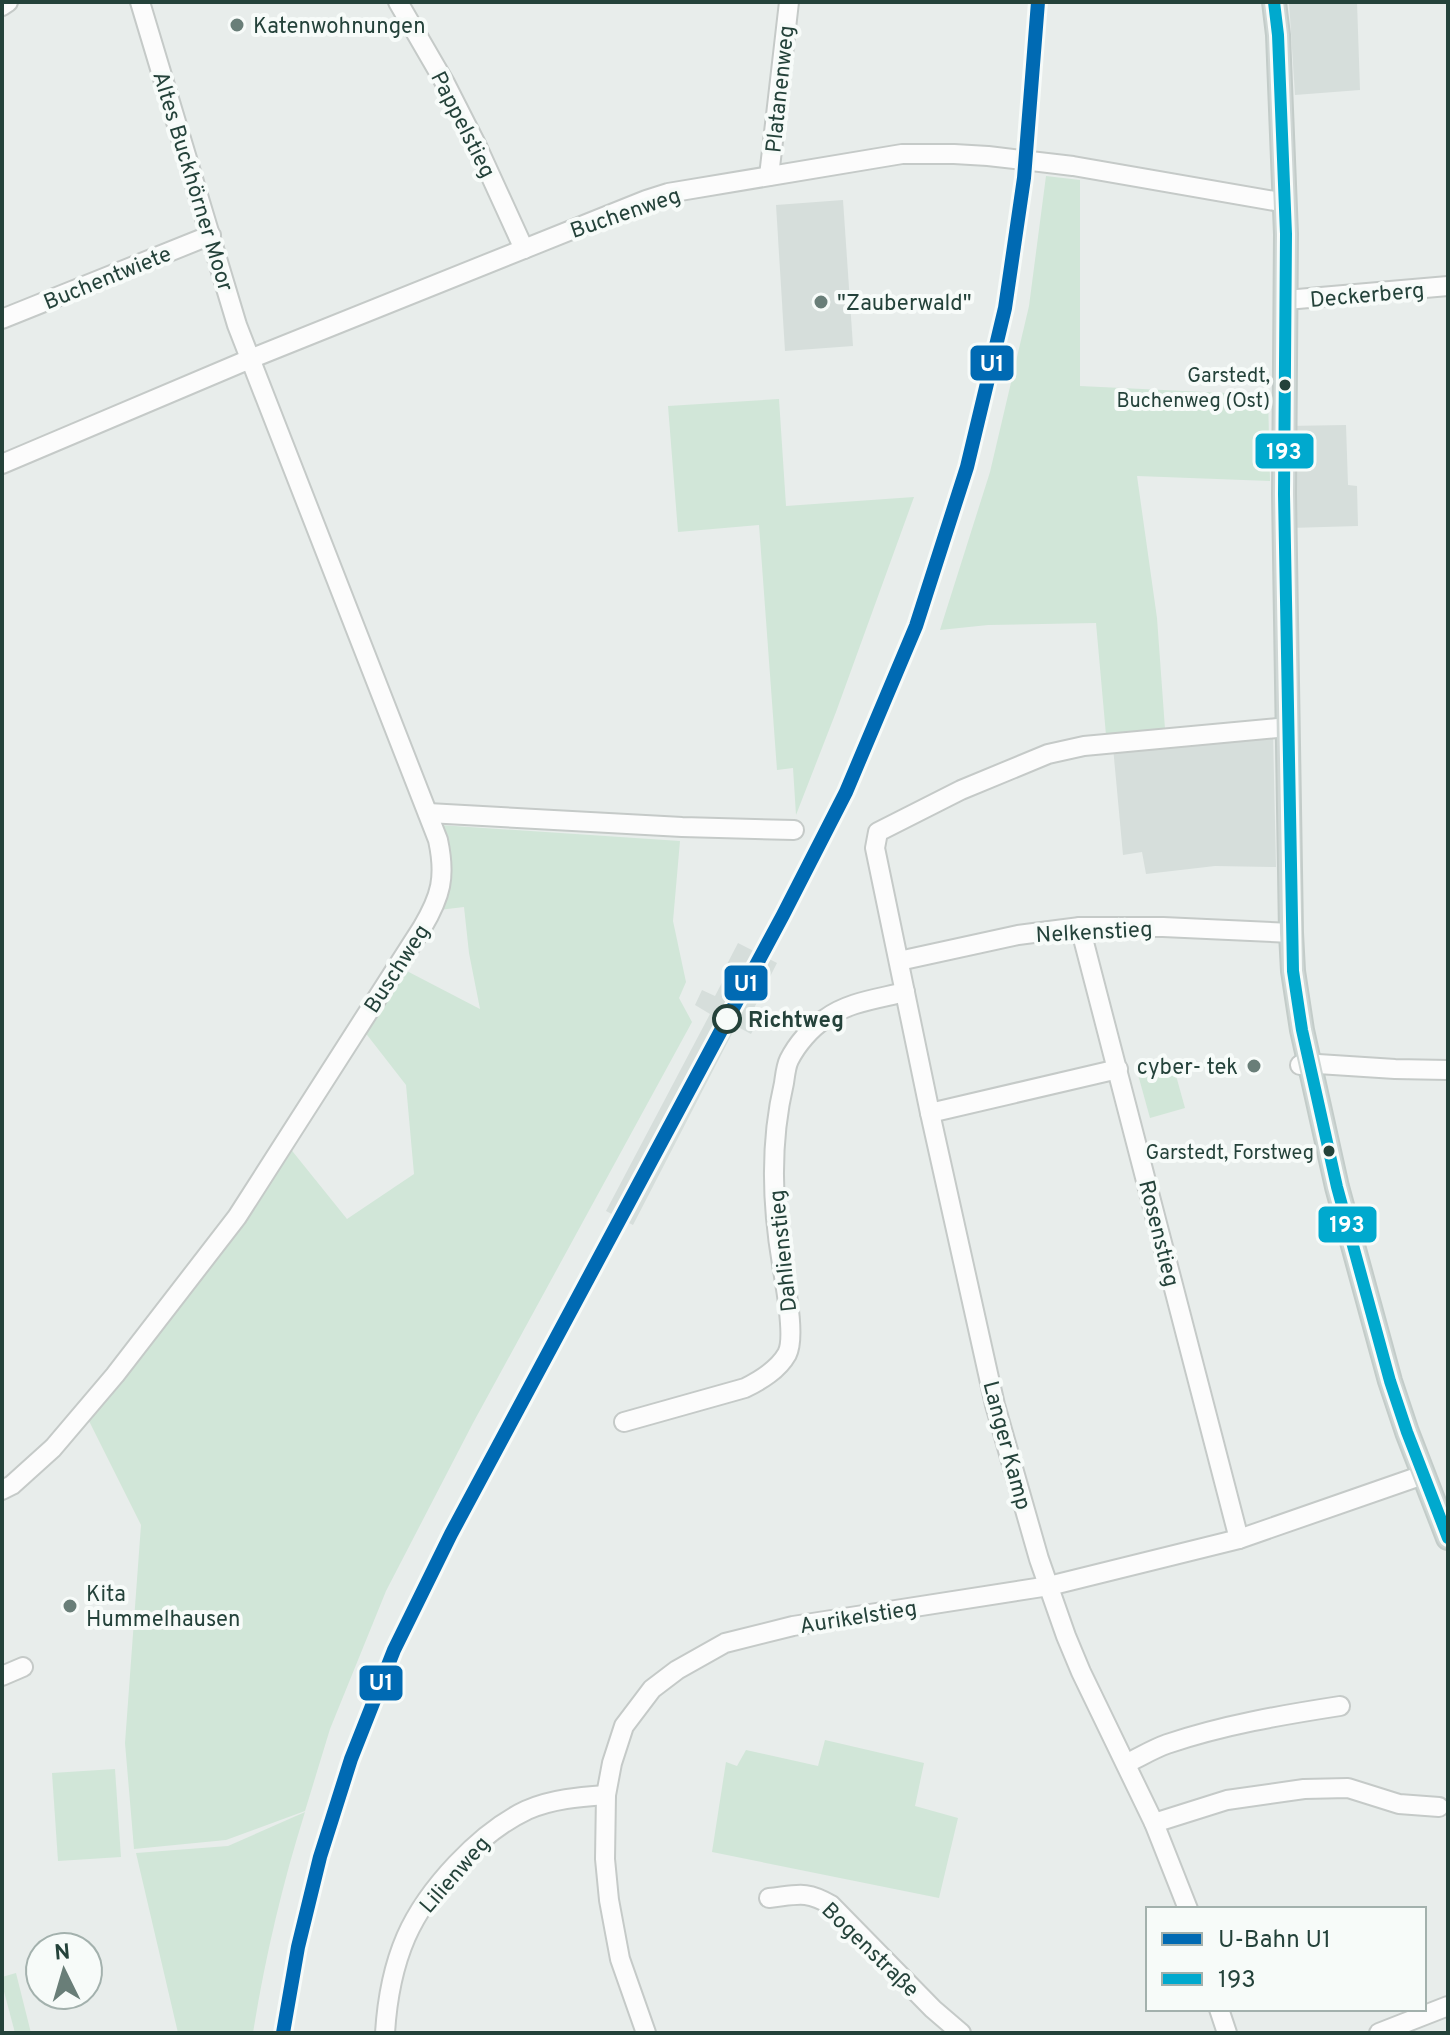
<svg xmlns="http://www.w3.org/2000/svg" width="1450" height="2035" font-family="Overpass,sans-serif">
	<rect width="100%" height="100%" fill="#e8edeb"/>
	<g fill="#d6dedb">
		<path d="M 1289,2 L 1357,2 L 1360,90 L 1295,95 Z"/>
		<path d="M 843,200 L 853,346 L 785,351 L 776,205 Z"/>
		<path d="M 1346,425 L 1348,485 L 1357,486 L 1358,526 L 1290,528 L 1287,426 Z"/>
		<path d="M 1273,733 L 1276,867 L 1215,866 L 1146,874 L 1142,852 L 1123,855 L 1113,747 Z"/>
		<path d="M 738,943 L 777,963 L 750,1016 L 758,1021 L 751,1034 L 736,1026 L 633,1225 L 606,1211 L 710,1014 L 695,1005 L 702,990 L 715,996 L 728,971 L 725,968 Z"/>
	</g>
	<g fill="#d1e6d8">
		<path d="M 1046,176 L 1080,180 L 1080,386 L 1268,395 L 1270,481 L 1137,476 L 1157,618 L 1165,729 L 1106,735 L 1096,623 L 988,625 L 940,630 L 990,472 L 1029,306 Z"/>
		<path d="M 779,399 L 786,506 L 914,497 L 836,712 L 796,815 L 793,768 L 777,770 L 759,525 L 678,532 L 668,406 Z"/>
		<path d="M 439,825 L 680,841 L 673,921 L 686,982 L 679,998 L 692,1022 L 473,1423 L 386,1591 L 330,1729 L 305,1811 L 226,1840 L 134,1849 L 125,1743 L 141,1525 L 88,1419 L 289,1147 L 347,1219 L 414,1174 L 406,1085 L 364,1031 L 403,969 L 480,1009 L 469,953 L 464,907 L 439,910 Z"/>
		<path d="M 1172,1061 L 1185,1108 L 1150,1118 L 1137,1071 Z"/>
		<path d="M 825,1740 L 924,1763 L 915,1806 L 958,1818 L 939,1898 L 712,1852 L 726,1762 L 737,1766 L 746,1750 L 818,1766 Z"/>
		<path d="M 115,1769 L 121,1857 L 58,1861 L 52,1773 Z"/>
		<path d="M 305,1812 C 282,1885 265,1958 253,2033 L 178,2033 L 136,1853 L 228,1846 Z"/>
		<path d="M 16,1973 L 31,2033 L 15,2033 L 2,1984 L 2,1977 Z"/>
	</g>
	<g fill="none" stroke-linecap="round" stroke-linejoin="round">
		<defs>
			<g id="minor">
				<path d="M 398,2 L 445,83 L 476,144 L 524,249"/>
				<path d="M 2,6 L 8,2"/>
				<path d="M 769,176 L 789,2"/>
				<path d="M 1286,300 L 1448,286"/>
				<path d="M 2,319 L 211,235"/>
				<path d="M 2,464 L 250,359 L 646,200 L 668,193 L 902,154 L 954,154 L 988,156 L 1073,166 L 1286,203"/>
				<path d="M 428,813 L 682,827 L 794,830"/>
				<path d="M 1080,927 L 1239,1539"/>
				<path d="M 899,961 L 1018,935 L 1080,927 L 1163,927 L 1291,933"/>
				<path d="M 1300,1065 L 1318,1064 L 1395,1069 L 1448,1070"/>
				<path d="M 930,1113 L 1118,1069"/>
				<path d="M 624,1422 L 745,1388 C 761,1380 778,1370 787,1354 C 796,1337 785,1284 782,1264 C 772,1205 770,1142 784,1083 C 785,1076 786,1066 789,1060 C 797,1044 811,1028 825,1019 C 848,1002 877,999 905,992"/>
				<path d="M 2,1490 L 12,1485 L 53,1448 L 115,1375 L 237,1217 L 422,928 C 441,896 446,877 438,840 L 237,325 L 140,2"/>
				<path d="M 2,1676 L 23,1667"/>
				<path d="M 1127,1763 C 1140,1757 1153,1749 1167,1744 C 1223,1725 1282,1715 1340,1706"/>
				<path d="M 1154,1823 L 1227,1800 L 1304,1789 L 1348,1788 L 1399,1804 L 1439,1807"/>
				<path d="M 769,1898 C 797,1895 806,1890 831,1905 L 933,2009 L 961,2033"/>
				<path d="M 1188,1909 L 1154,1823 L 1081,1672 L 1066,1636 L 1039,1559 L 995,1405 L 930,1113 L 875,848 L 878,832 L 961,790 L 1048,754 L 1084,746 L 1288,727"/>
				<path d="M 1219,2009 L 1227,2033"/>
				<path d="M 385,2033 C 387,2001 393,1967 406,1937 C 427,1889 480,1832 527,1810 C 552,1799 579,1797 606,1795"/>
				<path d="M 646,2033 L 620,1959 L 609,1900 L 605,1859 L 606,1795 L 612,1763 L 624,1726 L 652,1689 L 677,1670 L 725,1643 L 793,1626 L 1049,1586 L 1239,1539 L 1423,1475"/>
				<path d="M 1379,2033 L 1448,2006"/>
			</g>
			<path id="major" d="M 1274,2 L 1278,35 L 1286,234 L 1284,494 L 1291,933 L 1293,971 L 1302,1030 L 1337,1187 L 1390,1381 L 1407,1432 L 1448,1538"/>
		</defs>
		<use href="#minor" stroke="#c5cac8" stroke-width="22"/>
		<use href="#major" stroke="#c3ccc9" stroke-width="26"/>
		<use href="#minor" stroke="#fcfcfc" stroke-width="18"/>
		<use href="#major" stroke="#cfd7d5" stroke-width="22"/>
		<defs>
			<path id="bus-1" d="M 1274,2 L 1278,35 L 1286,234 L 1284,494 L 1293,971 L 1302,1030 L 1337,1187 L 1390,1381 L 1407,1432 L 1448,1538"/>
		</defs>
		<use href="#bus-1" stroke="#f7fbf9" stroke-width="18"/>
		<use href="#bus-1" stroke="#00a9ce" stroke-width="12"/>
		<defs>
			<path id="metro-1" d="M 283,2033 L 298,1947 L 320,1857 L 351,1759 L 394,1650 L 451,1534 L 783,915 L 846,792 L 916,626 L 967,467 L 1005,308 L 1024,178 L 1038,2"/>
		</defs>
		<use href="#metro-1" stroke="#f7fbf9" stroke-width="20"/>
		<use href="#metro-1" stroke="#006ab3" stroke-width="14"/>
	</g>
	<g fill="#697e78" stroke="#f7fbf9" stroke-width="3">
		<circle cx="237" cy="25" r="8"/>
		<circle cx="821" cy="302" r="8"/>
		<circle cx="1254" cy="1066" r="8"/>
		<circle cx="70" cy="1606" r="8"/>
	</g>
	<g fill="#24423a" stroke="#f7fbf9" stroke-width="3">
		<circle cx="1285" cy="385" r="7"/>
		<circle cx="1329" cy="1151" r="7"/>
	</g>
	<circle fill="#f7fbf9" stroke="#24423a" stroke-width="4" cx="727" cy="1019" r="13"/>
	<g text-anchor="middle" stroke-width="8" stroke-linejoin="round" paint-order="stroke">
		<g font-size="20" fill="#24423a" stroke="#f7fbf9" text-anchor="end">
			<text x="1270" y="382">Garstedt,<tspan x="1270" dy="25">Buchenweg (Ost)</tspan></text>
			<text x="1314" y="1159">Garstedt, Forstweg</text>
		</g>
		<g font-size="22" fill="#24423a" stroke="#f7fbf9" text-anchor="start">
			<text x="253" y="33">Katenwohnungen</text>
			<text x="837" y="310">"Zauberwald"</text>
			<text x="1238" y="1074" text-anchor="end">cyber- tek</text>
			<text x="86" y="1601">Kita<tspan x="86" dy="25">Hummelhausen</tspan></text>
		</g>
		<g font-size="22" fill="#24423a" stroke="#f7fbf9">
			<text transform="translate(779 89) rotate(-84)" y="8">Platanenweg</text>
			<text transform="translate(464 124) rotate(63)" y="8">Pappelstieg</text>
			<text transform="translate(194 181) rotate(73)" y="8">Altes Buckhörner Moor</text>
			<text transform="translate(625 212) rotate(-19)" y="8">Buchenweg</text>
			<text transform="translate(107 277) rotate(-22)" y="8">Buchentwiete</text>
			<text transform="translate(1367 294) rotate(-5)" y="8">Deckerberg</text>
			<text transform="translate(1094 931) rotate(-3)" y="8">Nelkenstieg</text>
			<text transform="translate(396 968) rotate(-57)" y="8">Buschweg</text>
			<text transform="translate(1160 1233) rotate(76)" y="8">Rosenstieg</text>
			<text transform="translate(782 1251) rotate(-96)" y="8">Dahlienstieg</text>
			<text transform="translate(1008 1445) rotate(75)" y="8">Langer Kamp</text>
			<text transform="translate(858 1616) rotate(-9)" y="8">Aurikelstieg</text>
			<text transform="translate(454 1874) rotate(-49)" y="8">Lilienweg</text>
			<text transform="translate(871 1949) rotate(44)" y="8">Bogenstraße</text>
		</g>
		<g font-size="22" font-weight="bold" fill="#24423a" stroke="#f7fbf9" text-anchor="start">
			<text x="748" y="1027">Richtweg</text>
		</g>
	</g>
	<g stroke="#f7fbf9" stroke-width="3">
		<rect x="969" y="344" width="46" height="38" rx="8" fill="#006ab3"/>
		<rect x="1254" y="432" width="61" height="38" rx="8" fill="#00a9ce"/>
		<rect x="723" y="964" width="46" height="38" rx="8" fill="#006ab3"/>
		<rect x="1317" y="1205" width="61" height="39" rx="8" fill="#00a9ce"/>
		<rect x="358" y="1664" width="46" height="38" rx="8" fill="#006ab3"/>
	</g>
	<g font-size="22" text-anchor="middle" font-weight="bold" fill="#fff">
		<text x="992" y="371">U1</text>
		<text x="1284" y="459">193</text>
		<text x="746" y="991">U1</text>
		<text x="1347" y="1232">193</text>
		<text x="381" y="1690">U1</text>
	</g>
	<rect width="1450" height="2035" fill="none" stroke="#24423a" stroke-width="8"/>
	<rect x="1146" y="1907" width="280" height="104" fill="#f7fbf9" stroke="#a3b1ad" stroke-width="2"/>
	<rect x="1162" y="1933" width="40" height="12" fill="#006ab3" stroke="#a3b1ad" stroke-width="2"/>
	<text x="1218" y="1947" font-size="24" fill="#24423a">U-Bahn U1</text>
	<rect x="1162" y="1973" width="40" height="12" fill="#00a9ce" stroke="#a3b1ad" stroke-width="2"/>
	<text x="1218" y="1987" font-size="24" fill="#24423a">193</text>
	<g transform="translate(64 1971) rotate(355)"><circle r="38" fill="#f7fbf9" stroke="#a3b1ad" stroke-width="2"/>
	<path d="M0-6L14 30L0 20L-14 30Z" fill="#697e78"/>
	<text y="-12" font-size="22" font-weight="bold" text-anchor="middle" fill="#24423a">N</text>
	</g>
</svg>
